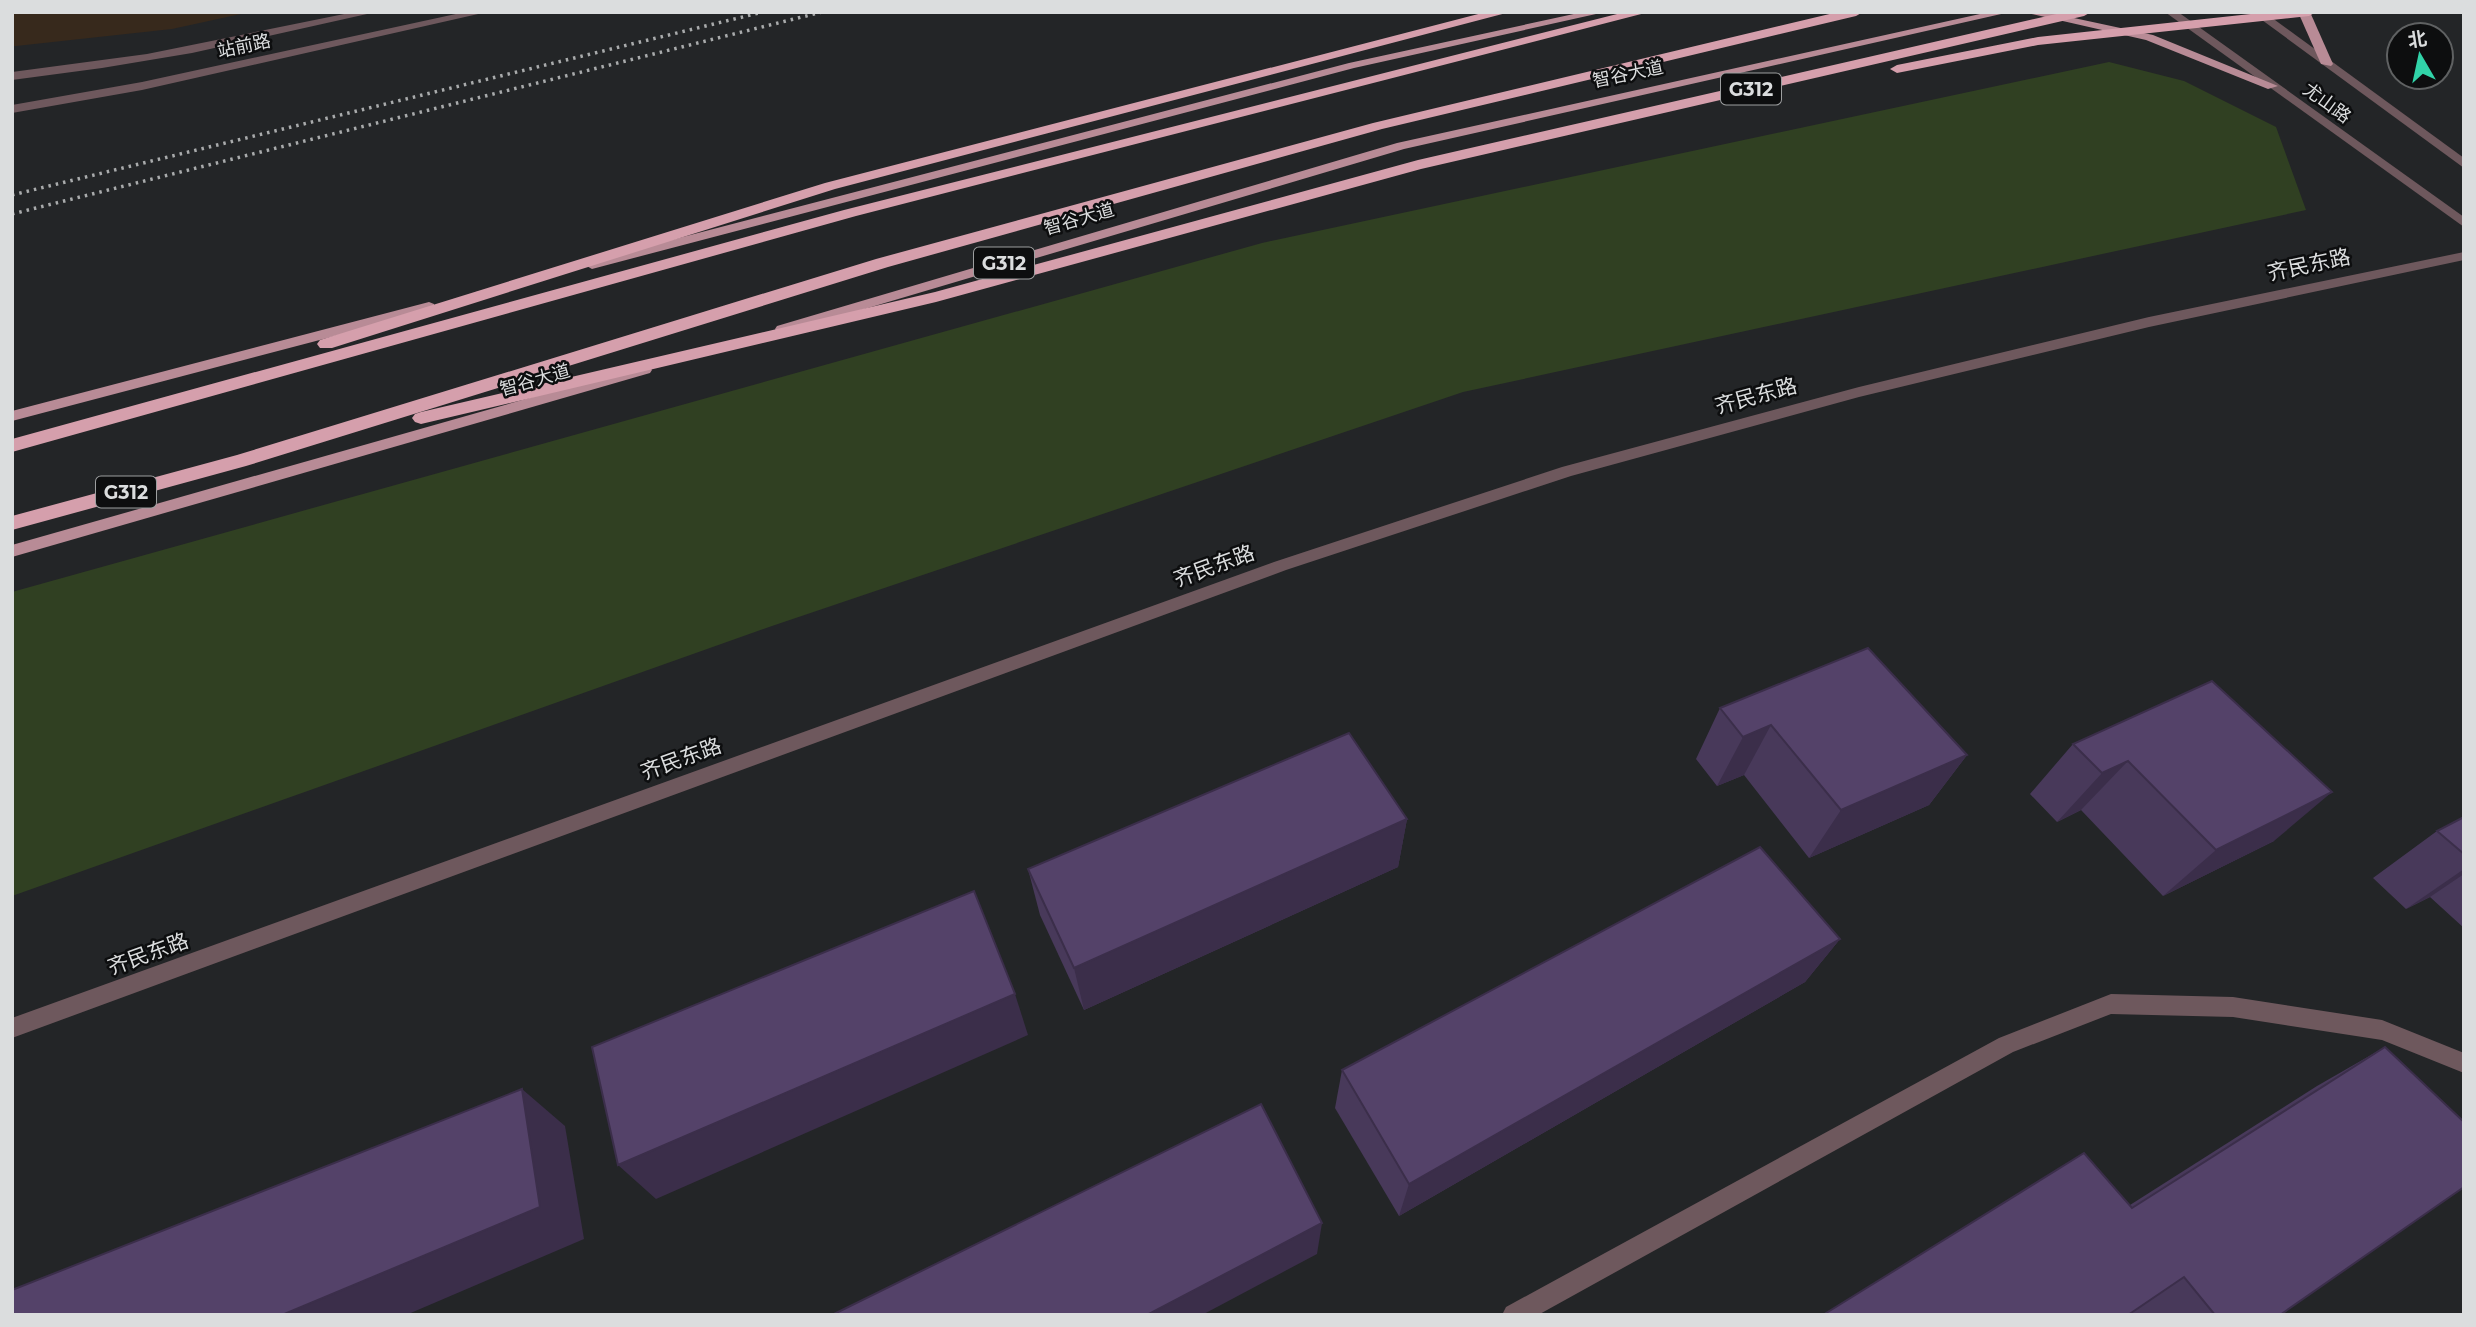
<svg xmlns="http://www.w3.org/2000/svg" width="2476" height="1327" font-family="Montserrat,'Noto Sans SC',sans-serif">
	<rect width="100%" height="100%" fill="#232527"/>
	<path fill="#37291c" d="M 12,12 L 250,12 L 172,29 L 16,46 L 12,46 Z"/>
	<path fill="#304022" d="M 2109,62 L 2184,81 L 2276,127 L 2306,210 L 1463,392 L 772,626 L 12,896 L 12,592 L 1262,243 Z"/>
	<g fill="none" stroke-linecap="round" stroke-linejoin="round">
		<g fill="#6e585d" fill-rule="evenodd">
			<path d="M 354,12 L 376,12 L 192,53 L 102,68 L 12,80 L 12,72 L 147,54 Z"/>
			<path d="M 465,12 L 487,12 L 142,90 L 12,113 L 12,105 L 142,82 Z"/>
			<path d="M 2165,12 L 2178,12 L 2464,217 L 2464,227 Z"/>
			<path d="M 2251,12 L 2264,12 L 2464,158 L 2464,168 Z"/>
			<path d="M 2464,252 L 2464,260 L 2149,327 L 1859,397 L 1571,476 L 1286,570 L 12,1038 L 12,1018 L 1274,562 L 1562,467 L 1859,387 L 2149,317 Z"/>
			<path d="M 2111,994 L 2233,997 L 2382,1020 L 2464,1053 L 2464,1073 L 2382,1040 L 2233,1017 L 2111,1014 L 2013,1052 L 1538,1315 L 1502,1315 L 1506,1307 L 1999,1038 Z"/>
		</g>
		<g fill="#b88b96" fill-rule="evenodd">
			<path d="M 1583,12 L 1605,12 L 1354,68 L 592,269 L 585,265 L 587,262 L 1349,63 Z"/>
			<path d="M 1989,12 L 2010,12 L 1404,149 L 787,332 L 777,332 L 775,329 L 777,326 L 1397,143 Z"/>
			<path d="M 2023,12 L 2046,12 L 2153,35 L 2278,86 L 2268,89 L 2146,40 Z"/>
			<path d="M 2298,12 L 2310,12 L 2333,64 L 2331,66 L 2321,64 Z"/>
			<path d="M 429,302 L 434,304 L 434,310 L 12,421 L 12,411 Z"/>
			<path d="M 645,365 L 650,367 L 652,370 L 650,373 L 12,557 L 12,545 Z"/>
		</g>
		<g fill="#d59fac" fill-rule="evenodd">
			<path d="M 1486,12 L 1510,12 L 835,189 L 332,348 L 320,348 L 317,344 L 320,340 L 825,183 Z"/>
			<path d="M 1625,12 L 1649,12 L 856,216 L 12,452 L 12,439 L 844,210 Z"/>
			<path d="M 1838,12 L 1863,12 L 1856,16 L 1382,129 L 888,267 L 246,466 L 12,530 L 12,516 L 237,455 L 876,259 L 1373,123 Z"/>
			<path d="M 2065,12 L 2091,12 L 2084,16 L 1421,169 L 936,302 L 421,424 L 415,422 L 412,418 L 415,414 L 421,412 L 935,292 L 1418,160 Z"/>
			<path d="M 2269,12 L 2316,12 L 2309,16 L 2038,45 L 1897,73 L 1890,69 L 1897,65 L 2038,37 Z"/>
		</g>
		<g stroke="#a9abac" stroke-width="3.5" stroke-dasharray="2.5 5" stroke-linecap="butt">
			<path d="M 12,195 L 763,12"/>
			<path d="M 12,214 L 822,12"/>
		</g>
	</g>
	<g fill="#48395a">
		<path d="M 2212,681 L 2274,841 L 2163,896 L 2081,810 L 2057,822 L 2030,794 L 2073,744 Z"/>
		<path d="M 1720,708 L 1967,755 L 1929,805 L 1809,858 L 1744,775 L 1717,786 L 1696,759 Z"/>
		<path d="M 2464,817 L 2464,928 L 2430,897 L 2406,909 L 2373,878 L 2437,831 Z"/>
		<path d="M 1407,819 L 1398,867 L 1084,1010 L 1040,915 L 1028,869 Z"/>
		<path d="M 1840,939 L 1805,982 L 1399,1216 L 1335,1108 L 1342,1070 Z"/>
		<path d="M 2385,1047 L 2280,1315 L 2130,1315 L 2130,1205 L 2317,1086 Z"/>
	</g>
	<g fill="#3b2e4a">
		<path d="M 1771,725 L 1744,775 L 1717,786 L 1743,737 Z"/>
		<path d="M 1967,755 L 1929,805 L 1809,858 L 1841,810 Z"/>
		<path d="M 2128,761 L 2081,810 L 2057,822 L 2102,773 Z"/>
		<path d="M 2332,792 L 2274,841 L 2163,896 L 2216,850 Z"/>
		<path d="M 1407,819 L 1398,867 L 1084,1010 L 1074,968 Z"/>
		<path d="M 2464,869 L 2464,874 L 2430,897 L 2406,909 Z"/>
		<path d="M 1840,939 L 1805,982 L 1399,1216 L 1409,1184 Z"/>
		<path d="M 1015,994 L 1028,1035 L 656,1199 L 618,1165 Z"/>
		<path d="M 522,1089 L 565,1126 L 584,1239 L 406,1315 L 282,1315 Z"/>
		<path d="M 1322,1223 L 1317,1254 L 1202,1315 L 1147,1315 Z"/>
	</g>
	<g fill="#544269" stroke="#3b2e4a" stroke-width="2">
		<path d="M 1868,648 L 1967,755 L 1841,810 L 1771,725 L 1743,737 L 1720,708 Z"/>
		<path d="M 2212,681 L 2332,792 L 2216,850 L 2128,761 L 2102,773 L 2073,744 Z"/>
		<path d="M 1349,733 L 1407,819 L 1074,968 L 1028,869 Z"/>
		<path d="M 2464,817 L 2464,854 L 2437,831 Z"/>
		<path d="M 1760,847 L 1840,939 L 1409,1184 L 1342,1070 Z"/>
		<path d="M 974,891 L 1015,994 L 618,1165 L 592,1047 Z"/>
		<path d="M 2385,1047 L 2464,1122 L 2464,1187 L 2280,1315 L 2215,1315 L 2184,1277 L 2128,1315 L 1823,1315 L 2084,1153 L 2132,1208 Z"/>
		<path d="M 522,1089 L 540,1207 L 282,1315 L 12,1315 L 12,1290 Z"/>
		<path d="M 1261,1104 L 1322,1223 L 1147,1315 L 832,1315 Z"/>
	</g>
	<g text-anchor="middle" stroke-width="5" stroke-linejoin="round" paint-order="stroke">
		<g font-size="18" fill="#dbddde" stroke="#0d0e0f">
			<text transform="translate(244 46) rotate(-12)" y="6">站前路</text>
			<text transform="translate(1628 74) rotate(-12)" y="6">智谷大道</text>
			<text transform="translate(2327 103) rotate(36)" y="6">尤山路</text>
			<text transform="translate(1079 219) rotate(-16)" y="6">智谷大道</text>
			<text transform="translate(535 380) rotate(-16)" y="6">智谷大道</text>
		</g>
		<g fill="#0d0e0f" stroke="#9d9fa0" stroke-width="2">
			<rect x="1721" y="73.5" width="60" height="31" rx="5"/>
			<rect x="974" y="247.5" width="60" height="31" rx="5"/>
			<rect x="96" y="476.5" width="60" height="31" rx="5"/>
		</g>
		<g font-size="19" font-weight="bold" fill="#dbddde">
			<text x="1751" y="96">G312</text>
			<text x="1004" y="270">G312</text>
			<text x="126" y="499">G312</text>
		</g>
		<g font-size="21" fill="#dbddde" stroke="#0d0e0f">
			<text transform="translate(2309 265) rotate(-12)" y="7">齐民东路</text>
			<text transform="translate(1756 396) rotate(-15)" y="7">齐民东路</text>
			<text transform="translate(1214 566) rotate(-20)" y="7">齐民东路</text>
			<text transform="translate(681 759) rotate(-20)" y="7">齐民东路</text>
			<text transform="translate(148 954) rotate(-20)" y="7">齐民东路</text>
		</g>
	</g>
	<rect width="2476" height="1327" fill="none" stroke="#dbddde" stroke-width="28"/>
	<g transform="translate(2420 56) rotate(351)"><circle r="33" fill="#0d0e0f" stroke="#5f6162" stroke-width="2"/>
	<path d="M0-5L12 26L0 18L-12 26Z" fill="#31d4a9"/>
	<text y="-10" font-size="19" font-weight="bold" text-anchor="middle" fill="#dbddde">北</text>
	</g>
</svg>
